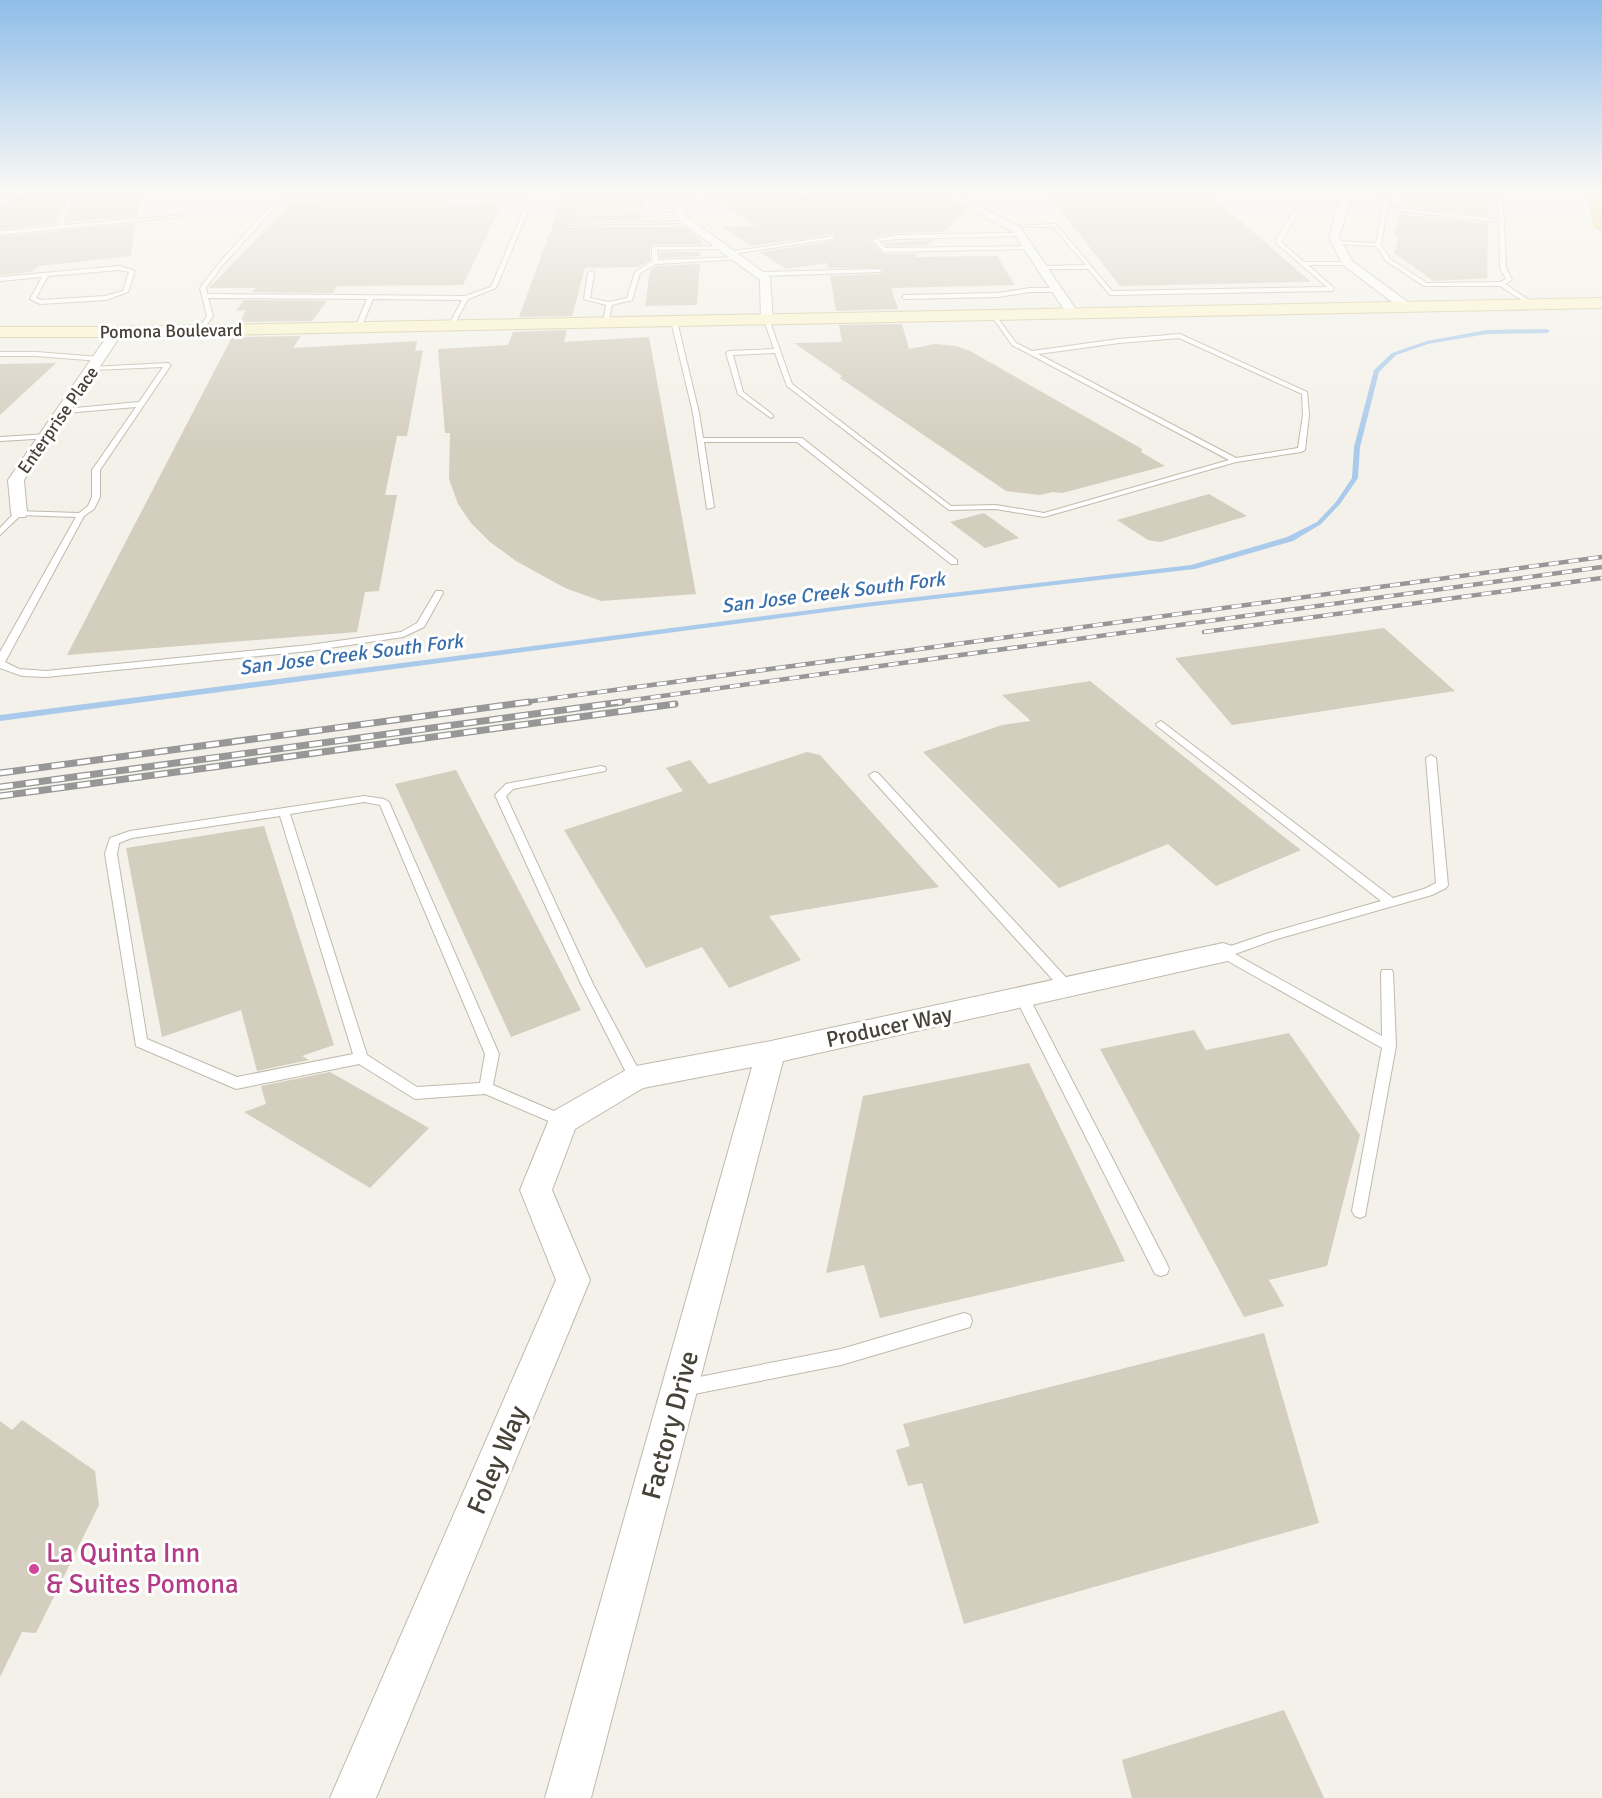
<svg xmlns="http://www.w3.org/2000/svg" width="1602" height="1798" font-family="Signika,sans-serif">
	<rect width="100%" height="100%" fill="#f3f1e9"/>
	<g fill="none" stroke-linecap="round" stroke-linejoin="round">
		<path fill="#aacaeb" fill-rule="evenodd" d="M 1487,330 L 1547,329 L 1550,331 L 1547,333 L 1487,334 L 1428,344 L 1396,355 L 1379,372 L 1360,447 L 1358,478 L 1340,504 L 1321,524 L 1293,541 L 1195,569 L 865,607 L 0,721 L 0,715 L 865,603 L 1191,565 L 1287,537 L 1317,522 L 1336,502 L 1352,478 L 1354,447 L 1374,370 L 1392,353 L 1427,341 Z"/>
	</g>
	<g fill="#d4cebf">
		<path d="M 66,192 L 56,224 L 0,229 L 0,206 L 8,205 L 11,197 Z"/>
		<path d="M 75,192 L 141,192 L 137,217 L 66,222 Z"/>
		<path d="M 301,192 L 429,192 L 298,195 Z"/>
		<path d="M 702,192 L 764,192 L 777,200 L 832,192 L 936,192 L 968,210 L 943,232 L 897,233 L 872,238 L 870,242 L 884,254 L 919,254 L 915,257 L 997,256 L 1015,285 L 891,288 L 898,309 L 836,311 L 830,276 L 881,274 L 883,272 L 881,268 L 828,268 L 827,263 L 786,269 L 760,252 L 833,241 L 836,234 L 751,246 L 722,227 L 756,226 Z"/>
		<path d="M 1046,192 L 1207,192 L 1311,282 L 1120,286 Z"/>
		<path d="M 1404,192 L 1489,192 L 1488,216 L 1401,206 Z"/>
		<path d="M 637,193 L 644,197 L 642,208 L 576,210 L 572,213 L 574,215 L 641,214 L 640,220 L 567,222 L 565,224 L 569,227 L 685,227 L 701,240 L 701,244 L 652,245 L 650,247 L 650,260 L 638,267 L 585,268 L 572,316 L 519,317 L 564,194 Z"/>
		<path d="M 440,199 L 452,200 L 449,205 L 502,204 L 463,285 L 337,286 L 333,293 L 252,292 L 256,288 L 209,288 L 290,204 L 302,201 Z"/>
		<path d="M 1399,214 L 1488,223 L 1487,278 L 1434,281 L 1394,253 L 1398,239 L 1396,239 L 1397,235 L 1394,235 Z"/>
		<path d="M 136,223 L 131,256 L 39,266 L 31,272 L 0,275 L 0,237 Z"/>
		<path d="M 934,240 L 928,245 L 886,246 L 883,243 Z"/>
		<path d="M 659,252 L 700,252 L 700,256 L 660,258 Z"/>
		<path d="M 700,264 L 697,305 L 645,306 L 650,270 L 657,266 Z"/>
		<path d="M 244,300 L 327,301 L 312,321 L 240,322 L 246,310 L 236,311 Z"/>
		<path d="M 902,324 L 909,349 L 935,344 L 956,346 L 970,351 L 1142,449 L 1141,452 L 1165,466 L 1062,493 L 1053,492 L 1040,495 L 1006,491 L 840,378 L 842,376 L 794,343 L 842,342 L 839,325 Z"/>
		<path d="M 567,330 L 564,342 L 649,337 L 696,594 L 601,601 L 565,588 L 516,561 L 490,542 L 471,523 L 458,504 L 449,479 L 450,433 L 445,433 L 438,349 L 508,345 L 513,332 Z"/>
		<path d="M 301,336 L 293,348 L 417,341 L 415,351 L 423,350 L 407,436 L 397,436 L 385,495 L 397,495 L 379,591 L 365,592 L 357,632 L 67,655 L 232,337 Z"/>
		<path d="M 56,363 L 0,415 L 0,364 Z"/>
		<path d="M 1209,494 L 1247,516 L 1160,542 L 1148,540 L 1117,520 Z"/>
		<path d="M 984,513 L 1019,538 L 985,548 L 950,522 Z"/>
		<path d="M 1384,628 L 1455,691 L 1232,725 L 1175,658 Z"/>
		<path d="M 1090,681 L 1274,829 L 1301,850 L 1216,886 L 1168,844 L 1059,888 L 923,752 L 1002,725 L 1031,721 L 1002,695 Z"/>
		<path d="M 807,752 L 820,755 L 939,887 L 769,916 L 801,960 L 729,988 L 702,947 L 646,968 L 564,830 L 683,791 L 666,768 L 690,760 L 709,784 Z"/>
		<path d="M 456,770 L 581,1010 L 511,1037 L 395,784 Z"/>
		<path d="M 264,826 L 334,1045 L 302,1056 L 309,1060 L 257,1071 L 241,1010 L 162,1037 L 126,848 Z"/>
		<path d="M 1194,1030 L 1206,1050 L 1289,1033 L 1360,1135 L 1327,1266 L 1269,1280 L 1284,1306 L 1244,1317 L 1100,1049 Z"/>
		<path d="M 1029,1063 L 1125,1261 L 880,1318 L 864,1265 L 826,1273 L 863,1096 Z"/>
		<path d="M 330,1072 L 429,1128 L 370,1188 L 244,1112 L 266,1104 L 261,1086 Z"/>
		<path d="M 1264,1333 L 1319,1523 L 964,1624 L 922,1483 L 908,1486 L 896,1450 L 910,1446 L 903,1424 Z"/>
		<path d="M 22,1420 L 95,1471 L 99,1505 L 36,1633 L 22,1632 L 0,1677 L 0,1421 L 12,1430 Z"/>
		<path d="M 1284,1710 L 1324,1798 L 1132,1798 L 1122,1760 Z"/>
	</g>
	<g fill="none" stroke-linecap="round" stroke-linejoin="round">
		<defs>
			<g id="lane">
				<path d="M 12,192 L 12,193 L 0,195 L 0,193 Z"/>
				<path d="M 69,192 L 73,192 L 63,225 L 185,215 L 187,216 L 0,235 L 0,231 L 58,226 Z"/>
				<path d="M 646,192 L 677,205 L 686,198 L 678,192 L 684,192 L 691,198 L 677,208 L 639,192 Z"/>
				<path d="M 1386,192 L 1390,192 L 1388,207 L 1499,219 L 1498,192 L 1502,192 L 1504,220 L 1505,221 L 1504,222 L 1506,268 L 1512,280 L 1505,284 L 1535,304 L 1535,306 L 1531,306 L 1500,286 L 1424,286 L 1386,261 L 1376,246 L 1335,244 L 1337,241 L 1376,243 L 1382,210 L 1342,204 L 1344,203 L 1383,207 ZM 1387,210 L 1499,222 L 1500,268 L 1506,279 L 1500,282 L 1427,283 L 1390,259 L 1381,245 Z"/>
				<path d="M 451,195 L 470,200 L 532,201 L 496,288 L 468,299 L 453,327 L 448,326 L 462,300 L 373,299 L 361,328 L 358,330 L 355,328 L 367,299 L 208,298 L 213,316 L 202,332 L 197,331 L 207,316 L 200,288 L 218,264 L 274,202 L 302,197 ZM 451,197 L 470,202 L 527,202 L 491,287 L 465,296 L 207,294 L 206,288 L 222,266 L 278,204 L 302,199 Z"/>
				<path d="M 1318,205 L 1345,209 L 1343,210 L 1318,207 L 1299,211 L 1281,242 L 1304,262 L 1349,262 L 1347,265 L 1308,265 L 1334,288 L 1332,291 L 1110,295 L 1088,269 L 1040,269 L 1042,266 L 1086,265 L 1053,227 L 1007,226 L 1056,224 L 1112,291 L 1327,287 L 1275,242 L 1295,209 Z"/>
				<path d="M 681,209 L 679,211 L 574,213 L 576,212 Z"/>
				<path d="M 687,221 L 689,223 L 569,225 L 567,224 Z"/>
				<path d="M 1018,233 L 1020,236 L 897,239 L 879,241 L 885,248 L 1030,246 L 1032,249 L 884,252 L 872,240 L 897,235 Z"/>
				<path d="M 835,236 L 833,239 L 731,254 L 728,252 Z"/>
				<path d="M 726,246 L 724,249 L 657,250 L 658,260 L 741,257 L 744,259 L 656,264 L 640,273 L 632,300 L 612,305 L 608,324 L 603,323 L 606,305 L 584,299 L 588,273 L 591,271 L 594,273 L 590,298 L 609,302 L 627,298 L 635,272 L 652,261 L 652,247 Z"/>
				<path d="M 119,266 L 135,271 L 128,292 L 106,300 L 40,304 L 30,299 L 42,277 L 0,281 L 0,277 ZM 119,270 L 129,272 L 123,291 L 105,296 L 41,300 L 36,298 L 48,276 Z"/>
				<path d="M 879,269 L 881,272 L 762,276 L 759,274 L 762,272 Z"/>
				<path d="M 1030,288 L 1057,288 L 1060,290 L 1057,292 L 1030,292 L 998,297 L 905,299 L 902,297 L 905,295 L 998,293 Z"/>
				<path d="M 994,313 L 1016,343 L 1032,351 L 1119,339 L 1180,334 L 1307,392 L 1309,415 L 1305,450 L 1301,452 L 1236,462 L 1044,517 L 996,509 L 949,510 L 787,386 L 775,353 L 733,355 L 743,392 L 773,415 L 773,417 L 771,418 L 738,394 L 726,353 L 729,351 L 774,349 L 764,320 L 769,319 L 792,384 L 951,506 L 996,505 L 1044,513 L 1229,460 L 1012,345 L 991,315 ZM 1179,338 L 1302,394 L 1303,415 L 1298,448 L 1236,458 L 1038,354 L 1119,343 Z"/>
				<path d="M 674,319 L 677,321 L 699,413 L 703,438 L 802,438 L 957,560 L 957,564 L 951,564 L 797,442 L 704,442 L 714,507 L 707,509 L 693,413 L 671,321 Z"/>
				<path d="M 0,352 L 36,352 L 100,357 L 103,359 L 100,361 L 36,356 L 0,356 Z"/>
				<path d="M 168,363 L 171,365 L 100,470 L 100,497 L 94,509 L 84,516 L 5,662 L 19,669 L 46,671 L 309,645 L 401,632 L 417,623 L 436,591 L 442,591 L 443,593 L 424,627 L 403,637 L 309,651 L 46,677 L 22,676 L 0,668 L 0,652 L 76,517 L 21,515 L 0,535 L 0,528 L 16,511 L 79,513 L 88,506 L 92,497 L 92,470 L 136,407 L 65,413 L 62,411 L 65,409 L 139,402 L 163,367 L 93,370 L 90,368 L 91,367 Z"/>
				<path d="M 48,434 L 51,434 L 51,438 L 0,441 L 0,437 Z"/>
				<path d="M 1161,721 L 1393,898 L 1424,889 L 1436,883 L 1426,758 L 1431,755 L 1436,758 L 1448,885 L 1446,888 L 1432,895 L 1277,939 L 1235,954 L 1382,1036 L 1381,973 L 1382,970 L 1392,970 L 1393,973 L 1396,1046 L 1365,1216 L 1360,1218 L 1355,1216 L 1352,1211 L 1382,1048 L 1219,956 L 1217,953 L 1219,950 L 1269,933 L 1381,901 L 1157,726 L 1156,724 Z"/>
				<path d="M 601,766 L 605,767 L 606,769 L 605,771 L 513,789 L 506,796 L 593,984 L 643,1078 L 641,1082 L 636,1084 L 631,1082 L 581,984 L 495,795 L 506,784 Z"/>
				<path d="M 874,772 L 878,773 L 1072,984 L 1073,987 L 1072,990 L 1062,990 L 870,777 L 869,775 Z"/>
				<path d="M 364,796 L 384,799 L 389,802 L 499,1054 L 493,1085 L 568,1117 L 570,1121 L 568,1125 L 563,1127 L 558,1125 L 485,1094 L 415,1099 L 359,1064 L 236,1089 L 136,1046 L 105,854 L 110,838 L 130,831 ZM 364,802 L 380,805 L 485,1054 L 480,1083 L 417,1087 L 367,1055 L 290,814 ZM 280,816 L 353,1054 L 237,1077 L 147,1039 L 117,854 L 119,843 L 132,838 Z"/>
				<path d="M 1022,992 L 1027,994 L 1029,997 L 1167,1264 L 1169,1269 L 1167,1274 L 1161,1276 L 1155,1274 L 1015,997 L 1017,994 Z"/>
				<path d="M 964,1313 L 970,1315 L 972,1321 L 970,1327 L 841,1365 L 684,1396 L 678,1394 L 675,1388 L 678,1382 L 684,1380 L 841,1349 Z"/>
			</g>
			<g id="street">
				<path d="M 938,192 L 951,192 L 1020,227 L 1079,314 L 1077,317 L 1069,317 L 1012,231 Z"/>
				<path d="M 1342,192 L 1352,192 L 1339,238 L 1352,261 L 1412,305 L 1414,308 L 1412,311 L 1404,311 L 1343,265 L 1329,238 Z"/>
				<path d="M 673,205 L 681,205 L 689,218 L 770,277 L 773,320 L 771,323 L 763,323 L 761,320 L 760,280 L 681,222 L 672,207 Z"/>
				<path d="M 117,328 L 123,332 L 24,480 L 27,513 L 25,517 L 13,517 L 11,513 L 8,480 L 112,329 Z"/>
				<path d="M 1223,943 L 1232,946 L 1236,953 L 1232,960 L 783,1061 L 591,1798 L 545,1798 L 752,1067 L 643,1088 L 575,1129 L 552,1190 L 590,1280 L 376,1798 L 330,1798 L 556,1280 L 520,1190 L 552,1112 L 626,1070 L 636,1066 L 771,1041 Z"/>
			</g>
			<path id="secondary" d="M 1602,298 L 1602,308 L 117,337 L 0,337 L 0,327 L 117,327 Z"/>
			<path id="highway" d="M 1588,192 L 1600,192 L 1602,231 L 1595,227 Z"/>
		</defs>
		<use href="#lane" stroke="#bebaac" stroke-width="2"/>
		<use href="#street" stroke="#bebaac" stroke-width="2"/>
		<use href="#secondary" stroke="#d0c79b" stroke-width="2"/>
		<use href="#highway" stroke="#d3ad44" stroke-width="2"/>
		<use href="#lane" fill="#fff" fill-rule="evenodd"/>
		<use href="#street" fill="#fff" fill-rule="evenodd"/>
		<use href="#secondary" fill="#fbf4cb" fill-rule="evenodd"/>
		<use href="#highway" fill="#f4d673" fill-rule="evenodd"/>
		<defs>
			<g id="rail-far1">
				<path d="M 1204,632 L 1602,578"/>
				<path d="M 518,703 L 1602,557"/>
				<path d="M 611,703 L 1602,567"/>
			</g>
			<g id="rail">
				<path d="M 0,773 L 529,702"/>
				<path d="M 0,787 L 622,702"/>
				<path d="M 0,796 L 675,704"/>
			</g>
		</defs>
		<use href="#rail-far1" stroke="#979797" stroke-width="4.5"/>
		<use href="#rail" stroke="#979797" stroke-width="7"/>
		<use href="#rail-far1" stroke="#fff" stroke-width="3" stroke-dasharray="10" stroke-linecap="butt"/>
		<use href="#rail" stroke="#fff" stroke-width="4.5" stroke-dasharray="13" stroke-linecap="butt"/>
	</g>
	<linearGradient id="sky" x2="0" y2="1"><stop stop-color="#8fbde9"/><stop offset="0.43" stop-color="#faf9f5"/><stop offset="1" stop-color="#faf9f5" stop-opacity="0"/></linearGradient>
	<rect width="1602" height="444" fill="url(#sky)"/>
	<circle fill="#d1479c" stroke="#fff" stroke-width="2" cx="34" cy="1569" r="6"/>
	<g text-anchor="middle" stroke-width="6" stroke-linejoin="round" paint-order="stroke">
		<g font-size="18" fill="#464238" stroke="#fff">
			<text transform="translate(171 331) rotate(-1)" y="6">Pomona Boulevard</text>
			<text transform="translate(58 420) rotate(-55)" y="6">Enterprise Place</text>
		</g>
		<g font-size="20" font-style="italic" fill="#386fab" stroke="#fff">
			<text transform="translate(833 592) rotate(-7)" y="7">San Jose Creek South Fork</text>
			<text transform="translate(351 654) rotate(-7)" y="7">San Jose Creek South Fork</text>
		</g>
		<g font-size="22" fill="#464238" stroke="#fff">
			<text transform="translate(889 1026) rotate(-12)" y="8">Producer Way</text>
		</g>
		<g font-size="27" fill="#464238" stroke="#fff">
			<text transform="translate(670 1425) rotate(-75)" y="9">Factory Drive</text>
			<text transform="translate(497 1460) rotate(-67)" y="9">Foley Way</text>
		</g>
		<g font-size="27" fill="#b23c85" stroke="#fff" text-anchor="start">
			<text x="46" y="1562">La Quinta Inn<tspan x="46" dy="31">&amp; Suites Pomona</tspan></text>
		</g>
	</g>
</svg>
